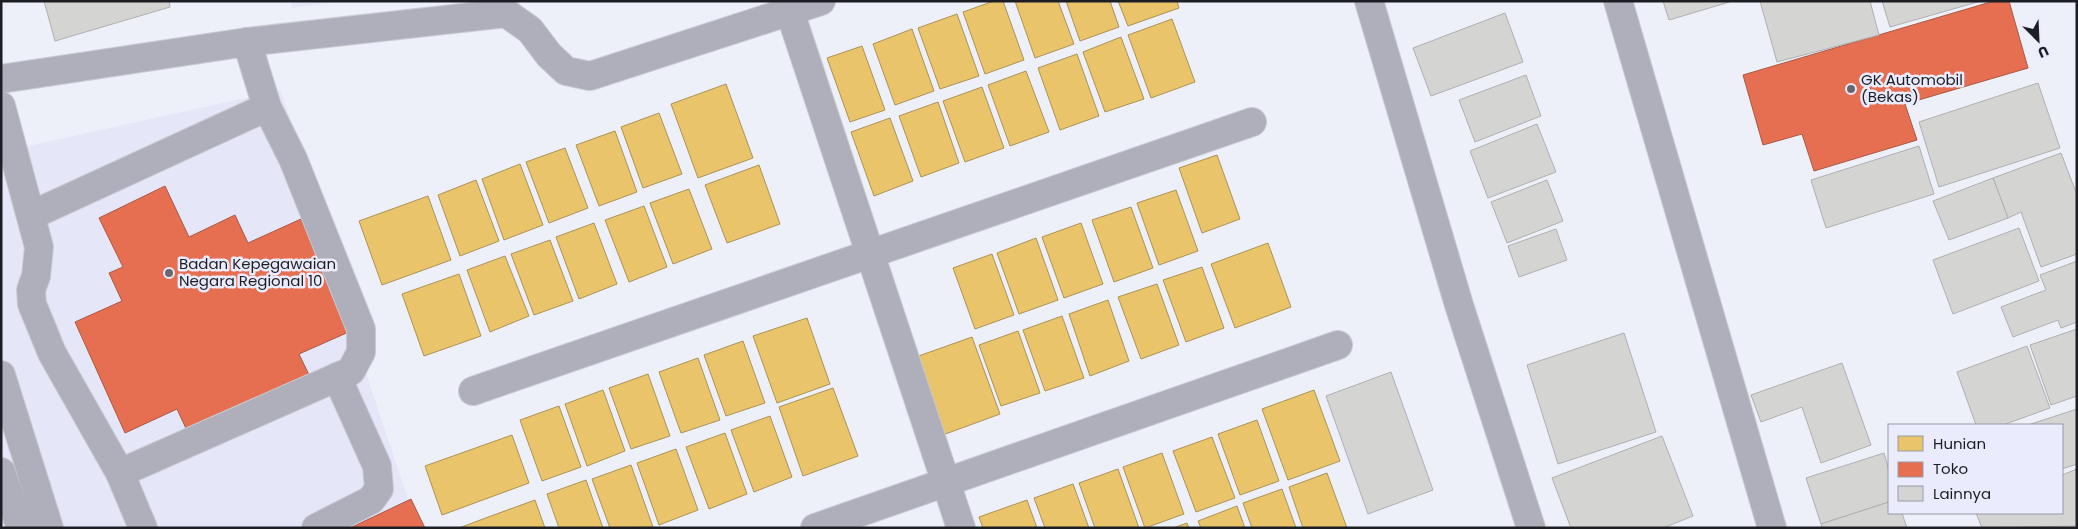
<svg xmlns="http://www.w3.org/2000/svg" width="2078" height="529" font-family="Poppins,sans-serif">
	<rect width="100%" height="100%" fill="#eef0f9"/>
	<g fill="#e5e7f8">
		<path d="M 291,1 L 342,1 L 292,8 Z"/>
		<path d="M 281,90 L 373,394 L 418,528 L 4,528 L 1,520 L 1,152 Z"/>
	</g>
	<g fill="#e9c46a" stroke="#ac9255">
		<path d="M 994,1 L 1003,1 L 1024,60 L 985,74 L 963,12 Z"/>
		<path d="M 1015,1 L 1058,1 L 1074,44 L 1035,58 Z"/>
		<path d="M 1066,1 L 1110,1 L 1119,27 L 1080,41 Z"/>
		<path d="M 1118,1 L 1177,1 L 1179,8 L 1128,26 Z"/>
		<path d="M 957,14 L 979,76 L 940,89 L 918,28 Z"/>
		<path d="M 1172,19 L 1195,82 L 1151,98 L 1128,35 Z"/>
		<path d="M 912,29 L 934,91 L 895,105 L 873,44 Z"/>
		<path d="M 1121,37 L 1144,99 L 1105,112 L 1083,52 Z"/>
		<path d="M 862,46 L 885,110 L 850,122 L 827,58 Z"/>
		<path d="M 1077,54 L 1099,116 L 1060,130 L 1038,68 Z"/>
		<path d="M 1026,71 L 1049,132 L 1010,146 L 988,85 Z"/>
		<path d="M 726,84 L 753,158 L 698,178 L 671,104 Z"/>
		<path d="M 982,87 L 1004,148 L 965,162 L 943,101 Z"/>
		<path d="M 938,102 L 959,163 L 921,177 L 899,116 Z"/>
		<path d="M 659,113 L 682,174 L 643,188 L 621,127 Z"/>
		<path d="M 890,118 L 913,181 L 874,196 L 851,132 Z"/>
		<path d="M 615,131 L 637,192 L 599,206 L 576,145 Z"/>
		<path d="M 565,148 L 588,208 L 549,223 L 526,162 Z"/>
		<path d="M 1217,155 L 1240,219 L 1202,233 L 1179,168 Z"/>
		<path d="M 520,164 L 543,225 L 504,240 L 482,179 Z"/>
		<path d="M 759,165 L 780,224 L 727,243 L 705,185 Z"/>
		<path d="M 476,180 L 499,241 L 460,256 L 438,195 Z"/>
		<path d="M 689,189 L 712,249 L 673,264 L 650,203 Z"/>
		<path d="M 1176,190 L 1198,251 L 1159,265 L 1137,203 Z"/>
		<path d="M 428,196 L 451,260 L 382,285 L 359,221 Z"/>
		<path d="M 644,206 L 667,267 L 629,282 L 605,220 Z"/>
		<path d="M 1131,207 L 1153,268 L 1114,282 L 1092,220 Z"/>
		<path d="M 594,223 L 617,284 L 579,299 L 556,237 Z"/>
		<path d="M 1081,223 L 1103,284 L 1064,298 L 1042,237 Z"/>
		<path d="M 1036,238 L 1058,300 L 1019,314 L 997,253 Z"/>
		<path d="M 550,240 L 573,301 L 534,315 L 511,254 Z"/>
		<path d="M 1268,243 L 1291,307 L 1235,328 L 1211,264 Z"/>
		<path d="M 992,254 L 1014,315 L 975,329 L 953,268 Z"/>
		<path d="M 505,256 L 529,316 L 490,332 L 467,270 Z"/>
		<path d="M 1202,267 L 1224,328 L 1186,342 L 1163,280 Z"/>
		<path d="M 459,274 L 481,336 L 424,356 L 402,294 Z"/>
		<path d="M 1157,284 L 1179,345 L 1141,359 L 1118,297 Z"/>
		<path d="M 1108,300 L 1129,361 L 1090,376 L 1069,314 Z"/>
		<path d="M 1062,316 L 1084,378 L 1045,391 L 1023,330 Z"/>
		<path d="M 807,318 L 830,384 L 777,403 L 753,336 Z"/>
		<path d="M 1018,331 L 1040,393 L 1001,406 L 979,345 Z"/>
		<path d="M 972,337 L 1000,414 L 940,436 L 913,358 Z"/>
		<path d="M 743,341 L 765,403 L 726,416 L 704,355 Z"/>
		<path d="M 698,358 L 720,420 L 681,433 L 659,372 Z"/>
		<path d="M 648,374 L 670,436 L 631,449 L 609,388 Z"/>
		<path d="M 833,388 L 858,456 L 803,476 L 779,407 Z"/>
		<path d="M 603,390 L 625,451 L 587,466 L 565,404 Z"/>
		<path d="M 1314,390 L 1340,461 L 1288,480 L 1262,409 Z"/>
		<path d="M 559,406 L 581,467 L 542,481 L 520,420 Z"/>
		<path d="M 770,416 L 792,477 L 754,492 L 731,430 Z"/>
		<path d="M 1257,420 L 1279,481 L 1240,495 L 1218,434 Z"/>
		<path d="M 725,433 L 747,494 L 709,509 L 686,447 Z"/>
		<path d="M 512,435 L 529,483 L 442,515 L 425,466 Z"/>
		<path d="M 1212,437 L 1235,498 L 1196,512 L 1173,451 Z"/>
		<path d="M 676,449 L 698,510 L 659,525 L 637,463 Z"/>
		<path d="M 1162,453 L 1184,514 L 1145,528 L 1123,467 Z"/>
		<path d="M 631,465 L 653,527 L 610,528 L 592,479 Z"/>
		<path d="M 1118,469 L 1139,528 L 1095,528 L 1079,483 Z"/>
		<path d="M 1327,473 L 1347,528 L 1303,528 L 1289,487 Z"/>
		<path d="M 586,480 L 603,528 L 559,528 L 547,494 Z"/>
		<path d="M 1073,484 L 1089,528 L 1045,528 L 1034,498 Z"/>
		<path d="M 1282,489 L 1296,528 L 1252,528 L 1243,503 Z"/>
		<path d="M 535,500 L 545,528 L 459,528 L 491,516 Z"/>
		<path d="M 1027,500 L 1037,528 L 983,528 L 979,517 Z"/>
		<path d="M 1237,506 L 1245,528 L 1201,528 L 1198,521 Z"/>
		<path d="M 1187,523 L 1189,528 L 1173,528 Z"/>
	</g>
	<g fill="#e76f51" stroke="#aa5744">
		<path d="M 1994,1 L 2009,1 L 2028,68 L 1905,104 L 1917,140 L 1814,171 L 1802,134 L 1763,145 L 1743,75 Z"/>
		<path d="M 165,186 L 189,237 L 235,215 L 248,243 L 301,219 L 351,331 L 299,354 L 311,379 L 189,435 L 177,409 L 125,433 L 75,322 L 122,301 L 109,273 L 123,267 L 99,218 Z"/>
		<path d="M 411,499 L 425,528 L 350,528 Z"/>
	</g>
	<g fill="#d4d5d3" stroke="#aeafaf">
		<path d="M 44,1 L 169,1 L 170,7 L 55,41 Z"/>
		<path d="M 1663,1 L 1733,1 L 1669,20 Z"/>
		<path d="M 1760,1 L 1870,1 L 1879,35 L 1777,62 Z"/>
		<path d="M 1882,1 L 1981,1 L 1890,27 Z"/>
		<path d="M 1505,13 L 1523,62 L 1431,96 L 1413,48 Z"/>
		<path d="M 1526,75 L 1541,116 L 1475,142 L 1459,100 Z"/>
		<path d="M 2038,83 L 2060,148 L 1939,187 L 1919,122 Z"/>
		<path d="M 1537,124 L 1556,172 L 1488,198 L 1470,151 Z"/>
		<path d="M 1919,146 L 1934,194 L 1826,228 L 1811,180 Z"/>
		<path d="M 2061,153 L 2077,195 L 2077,254 L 2041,267 L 2021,212 L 2008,218 L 1993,178 Z"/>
		<path d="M 1993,178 L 2008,218 L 1949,240 L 1933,201 Z"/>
		<path d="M 1547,180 L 1563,221 L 1507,243 L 1491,202 Z"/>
		<path d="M 2019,228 L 2039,281 L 1953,314 L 1933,260 Z"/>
		<path d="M 1556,229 L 1567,260 L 1519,277 L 1508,246 Z"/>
		<path d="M 2077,261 L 2077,322 L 2061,328 L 2058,320 L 2013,337 L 2001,307 L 2046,290 L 2040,275 Z"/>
		<path d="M 2077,329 L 2077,396 L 2051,405 L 2030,345 Z"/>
		<path d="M 1624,333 L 1656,432 L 1558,464 L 1527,365 Z"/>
		<path d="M 2027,346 L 2050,408 L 2003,425 L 1976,425 L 1957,372 Z"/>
		<path d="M 1842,363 L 1871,445 L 1821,463 L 1802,407 L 1761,422 L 1751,395 Z"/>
		<path d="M 1391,372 L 1433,490 L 1368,514 L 1326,396 Z"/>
		<path d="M 2077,409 L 2077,464 L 2062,469 L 2062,425 L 2028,425 Z"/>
		<path d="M 1662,436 L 1693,516 L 1663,528 L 1571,528 L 1552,478 Z"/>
		<path d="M 1884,453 L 1889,471 L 1889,502 L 1821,524 L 1806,478 Z"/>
		<path d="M 2077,469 L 2077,526 L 1982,528 L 1976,513 L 2062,513 L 2062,475 Z"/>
		<path d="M 1889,502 L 1889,513 L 1902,513 L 1907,528 L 1822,528 L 1821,524 Z"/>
	</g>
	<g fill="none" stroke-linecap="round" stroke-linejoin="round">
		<defs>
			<g id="minor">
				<path d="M 1369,1 L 1459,305 L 1531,528"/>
				<path d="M 1618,1 L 1772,528"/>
				<path d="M 790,12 L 961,528"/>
				<path d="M 1,79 L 247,42 L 506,13 L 530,30 L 549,55 L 566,71 L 590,76 L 821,1"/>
				<path d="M 1,106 L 39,247 L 36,276 L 31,290 L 32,304 L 52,353 L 120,473 L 143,528"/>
				<path d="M 32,215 L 267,107"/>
				<path d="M 1,375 L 49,528"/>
				<path d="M 473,391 L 1252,122"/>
				<path d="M 1,472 L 21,528"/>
				<path d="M 120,473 L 351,371 L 361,352 L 361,329 L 293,159 L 267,107 L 247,42"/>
				<path d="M 316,528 L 371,500 L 379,489 L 377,466 L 337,377"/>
				<path d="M 815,528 L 1338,345"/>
			</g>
		</defs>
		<use href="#minor" stroke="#c9cbd2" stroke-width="30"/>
		<use href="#minor" stroke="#aeafba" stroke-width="28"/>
	</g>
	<g fill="#66686f" stroke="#eaecfd" stroke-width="2">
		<circle cx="1851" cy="89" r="5"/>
		<circle cx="169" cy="273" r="5"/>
	</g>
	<g text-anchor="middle" stroke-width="5" stroke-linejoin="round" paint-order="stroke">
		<g font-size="15" fill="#1d1e24" stroke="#eaecfd" text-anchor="start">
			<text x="1861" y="85">GK Automobil<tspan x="1861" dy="17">(Bekas)</tspan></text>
			<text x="179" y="269">Badan Kepegawaian<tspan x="179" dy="17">Negara Regional 10</tspan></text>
		</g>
	</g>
	<rect width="2078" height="529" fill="none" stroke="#1d1e24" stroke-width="5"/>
	<rect x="1888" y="424" width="175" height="90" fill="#eaecfd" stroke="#989aa6"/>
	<rect x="1898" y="436" width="25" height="15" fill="#e9c46a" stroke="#989aa6"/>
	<text x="1933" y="449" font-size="15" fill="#1d1e24">Hunian</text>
	<rect x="1898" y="462" width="25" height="15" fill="#e76f51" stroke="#989aa6"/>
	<text x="1933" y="474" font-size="15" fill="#1d1e24">Toko</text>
	<rect x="1898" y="486" width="25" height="15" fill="#d4d5d3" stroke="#989aa6"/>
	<text x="1933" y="499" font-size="15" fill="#1d1e24">Lainnya</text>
	<g transform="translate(2038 40) rotate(156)" stroke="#eaecfd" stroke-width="4" paint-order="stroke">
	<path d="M0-4L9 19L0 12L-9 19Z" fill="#1d1e24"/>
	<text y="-8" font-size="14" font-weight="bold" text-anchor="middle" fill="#1d1e24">U</text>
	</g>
</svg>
